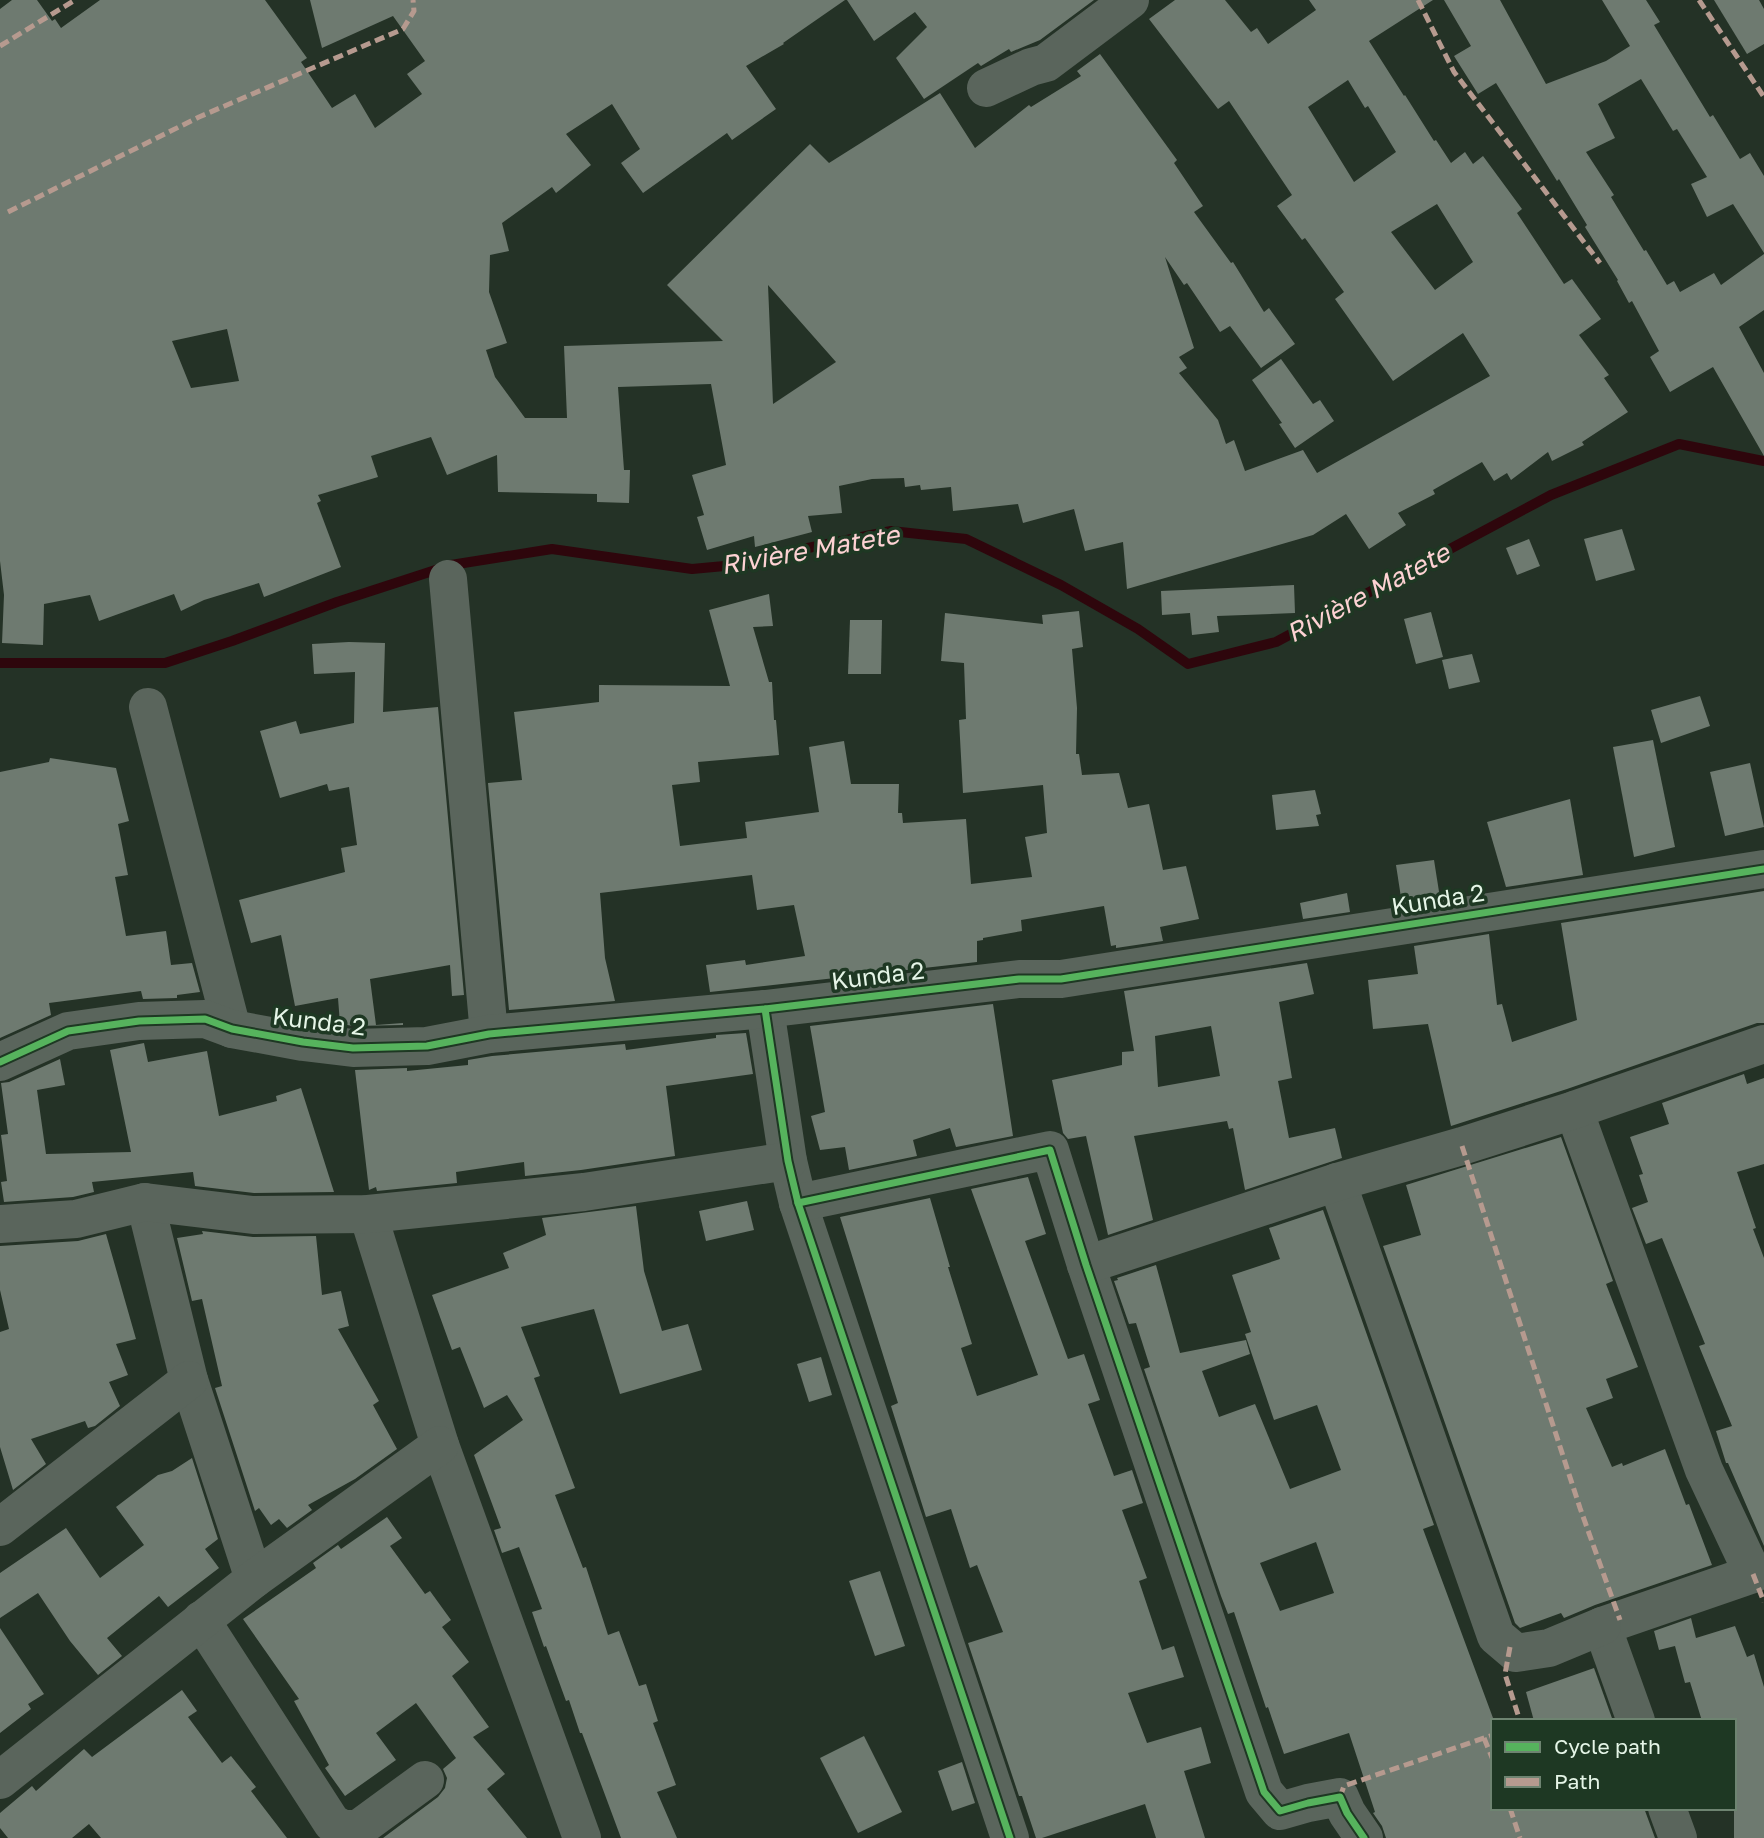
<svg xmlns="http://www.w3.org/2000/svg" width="1764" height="1838" font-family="'Golos Text',sans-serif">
	<rect width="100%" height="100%" fill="#243226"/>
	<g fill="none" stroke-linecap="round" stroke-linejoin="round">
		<path stroke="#2e060c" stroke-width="10" d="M 0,663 L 165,663 L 232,641 L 337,602 L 451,565 L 552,549 L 692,569 L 746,564 L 798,550 L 891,531 L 966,539 L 1061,585 L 1138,629 L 1188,664 L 1276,642 L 1551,495 L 1679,444 L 1764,461"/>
	</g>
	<g fill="#6e7a70" fill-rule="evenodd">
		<path d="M 12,0 L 37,0 L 52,21 L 55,19 L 61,28 L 100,0 L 265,0 L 307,58 L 301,62 L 332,108 L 355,94 L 375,128 L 422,94 L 407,74 L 425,61 L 393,16 L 322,48 L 310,0 L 845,0 L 783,43 L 784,44 L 746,66 L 776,109 L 732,140 L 727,133 L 643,193 L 621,163 L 640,149 L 612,104 L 566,134 L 591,165 L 556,193 L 552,187 L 502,223 L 509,251 L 490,255 L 489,292 L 507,343 L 486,350 L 495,377 L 525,418 L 567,418 L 564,346 L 723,341 L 667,285 L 810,144 L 829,163 L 940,93 L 975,148 L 1029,105 L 1031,107 L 1081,76 L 1077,71 L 1100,54 L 1177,160 L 1174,163 L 1203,206 L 1194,212 L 1231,263 L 1233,262 L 1264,312 L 1269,308 L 1295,344 L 1261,368 L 1230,326 L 1220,332 L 1187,283 L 1184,285 L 1165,257 L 1194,348 L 1179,357 L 1187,368 L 1179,373 L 1218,420 L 1226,444 L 1234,440 L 1245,471 L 1303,450 L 1317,473 L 1490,376 L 1463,333 L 1393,381 L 1335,299 L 1344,292 L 1305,238 L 1302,240 L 1277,206 L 1292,195 L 1229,101 L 1218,109 L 1149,19 L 1175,0 L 1225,0 L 1251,32 L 1257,28 L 1268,44 L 1316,10 L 1309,0 L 1433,0 L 1369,41 L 1404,96 L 1405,95 L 1434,141 L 1436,140 L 1451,163 L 1465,152 L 1473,164 L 1483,156 L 1522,209 L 1517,213 L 1564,284 L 1572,279 L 1601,319 L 1579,335 L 1609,375 L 1604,378 L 1628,412 L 1582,442 L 1584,445 L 1552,461 L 1548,452 L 1511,480 L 1507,473 L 1494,481 L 1482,462 L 1433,490 L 1435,494 L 1398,513 L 1406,525 L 1369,549 L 1346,514 L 1313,535 L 1127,589 L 1123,542 L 1085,551 L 1074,509 L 1023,523 L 1018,504 L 953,511 L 951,487 L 921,490 L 920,485 L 905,487 L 904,478 L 872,479 L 839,486 L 842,513 L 808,516 L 812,532 L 755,547 L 754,536 L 707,550 L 697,517 L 704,515 L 692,475 L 726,465 L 711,384 L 618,387 L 624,470 L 630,470 L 629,503 L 597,502 L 597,494 L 498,492 L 497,455 L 447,475 L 431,437 L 371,456 L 378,477 L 318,495 L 321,501 L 317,503 L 341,567 L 264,597 L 259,583 L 204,600 L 181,611 L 174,594 L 99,621 L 90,595 L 44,604 L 43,645 L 2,643 L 4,595 L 0,561 L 0,9 ZM 1348,80 L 1365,108 L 1368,106 L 1396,152 L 1354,182 L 1308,107 ZM 1437,204 L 1473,262 L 1435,290 L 1391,232 ZM 768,285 L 836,362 L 773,404 ZM 227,329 L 239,381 L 191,388 L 172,341 Z"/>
		<path d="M 847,0 L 1094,0 L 1040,40 L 1011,52 L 1009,49 L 981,66 L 978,63 L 924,99 L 896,58 L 927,27 L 915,12 L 874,41 Z"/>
		<path d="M 1444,0 L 1500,0 L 1546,84 L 1606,61 L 1630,46 L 1602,0 L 1646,0 L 1660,22 L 1654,25 L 1710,117 L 1713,115 L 1740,159 L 1750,153 L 1764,176 L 1764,253 L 1733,204 L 1707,217 L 1691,184 L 1707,177 L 1677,129 L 1673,131 L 1641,79 L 1598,104 L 1615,138 L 1586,152 L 1614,195 L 1611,197 L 1644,251 L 1646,250 L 1667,285 L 1674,281 L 1680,292 L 1714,273 L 1721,285 L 1764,254 L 1764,310 L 1739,327 L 1764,373 L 1764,456 L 1713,367 L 1670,392 L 1650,357 L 1659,351 L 1632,301 L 1629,303 L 1617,281 L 1618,280 L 1585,227 L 1587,225 L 1559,179 L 1557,181 L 1496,83 L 1478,94 L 1454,56 L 1471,46 Z"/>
		<path d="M 1714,0 L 1759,0 L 1764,9 L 1764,44 L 1747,54 Z"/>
		<path d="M 1281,359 L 1313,404 L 1320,400 L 1334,421 L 1295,448 L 1279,424 L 1282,423 L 1252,380 Z"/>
		<path d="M 1622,529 L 1635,570 L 1596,581 L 1584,539 Z"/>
		<path d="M 1529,539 L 1540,566 L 1517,575 L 1506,548 Z"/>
		<path d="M 1294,585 L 1295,613 L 1217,616 L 1219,632 L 1192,635 L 1190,613 L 1162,615 L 1161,591 Z"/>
		<path d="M 769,594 L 773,626 L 753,627 L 769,682 L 772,682 L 774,720 L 776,720 L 779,755 L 698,762 L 700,782 L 672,785 L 680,846 L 747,838 L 745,822 L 819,812 L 809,747 L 844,741 L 851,784 L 899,784 L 898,813 L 902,813 L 903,823 L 966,819 L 971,884 L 1032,877 L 1025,837 L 1047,833 L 1043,785 L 963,793 L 959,720 L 966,719 L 964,663 L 941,661 L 945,613 L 1043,624 L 1042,615 L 1079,611 L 1083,647 L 1072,649 L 1077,708 L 1076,754 L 1079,754 L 1082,775 L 1119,773 L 1128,808 L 1149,804 L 1163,870 L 1186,866 L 1199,919 L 1160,927 L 1163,941 L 1116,948 L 1116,945 L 1111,946 L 1104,906 L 1021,920 L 1022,931 L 983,938 L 983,940 L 977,941 L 977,962 L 710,992 L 706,965 L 745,960 L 746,965 L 805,956 L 794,905 L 757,910 L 752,875 L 600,893 L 605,958 L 615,1001 L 509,1010 L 488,783 L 522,780 L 514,712 L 599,702 L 599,685 L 730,686 L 709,610 Z"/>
		<path d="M 1431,612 L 1443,657 L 1416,664 L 1404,619 Z"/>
		<path d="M 850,620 L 882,620 L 881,674 L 848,674 Z"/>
		<path d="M 349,642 L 385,643 L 383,712 L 438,707 L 464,995 L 452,996 L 450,965 L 370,979 L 376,1025 L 403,1023 L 403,1025 L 354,1026 L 340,1024 L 338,998 L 295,1006 L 281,935 L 251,943 L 239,900 L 345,872 L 341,848 L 357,845 L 349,787 L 329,791 L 327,784 L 280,798 L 260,731 L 296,721 L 300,734 L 354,723 L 355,672 L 314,674 L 312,644 Z"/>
		<path d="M 1472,654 L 1480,682 L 1449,689 L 1442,660 Z"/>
		<path d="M 1700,696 L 1710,726 L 1661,743 L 1651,710 Z"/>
		<path d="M 1653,740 L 1675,847 L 1634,857 L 1613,747 Z"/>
		<path d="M 50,758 L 116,768 L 129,821 L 118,824 L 128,875 L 115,877 L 126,936 L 166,931 L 171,965 L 192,963 L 200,992 L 177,995 L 177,998 L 143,999 L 141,991 L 49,1003 L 51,1015 L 0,1038 L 0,772 L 49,762 Z"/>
		<path d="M 1750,763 L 1764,827 L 1725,836 L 1710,772 Z"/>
		<path d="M 1315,790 L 1321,814 L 1316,815 L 1319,826 L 1276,830 L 1272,795 Z"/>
		<path d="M 1570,799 L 1583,875 L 1506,887 L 1487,822 Z"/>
		<path d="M 1434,860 L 1440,898 L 1402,904 L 1396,865 Z"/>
		<path d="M 1764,891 L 1764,1023 L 1757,1023 L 1567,1089 L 1451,1126 L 1428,1024 L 1373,1029 L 1368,980 L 1418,974 L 1414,946 L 1489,934 L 1497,1005 L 1502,1004 L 1512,1042 L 1577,1020 L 1561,923 Z"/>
		<path d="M 1347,893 L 1350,912 L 1303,919 L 1300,903 Z"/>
		<path d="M 1307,963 L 1314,994 L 1279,1002 L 1292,1078 L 1278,1081 L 1289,1138 L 1335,1128 L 1342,1158 L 1245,1190 L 1233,1128 L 1229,1129 L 1227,1121 L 1134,1136 L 1153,1220 L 1108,1235 L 1086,1136 L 1068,1139 L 1063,1133 L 1052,1080 L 1122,1065 L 1122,1052 L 1134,1051 L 1124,991 ZM 1211,1026 L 1220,1076 L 1158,1087 L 1155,1036 Z"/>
		<path d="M 993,1004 L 1013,1136 L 956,1147 L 950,1128 L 913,1140 L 917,1156 L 849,1170 L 845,1147 L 820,1150 L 811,1116 L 825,1112 L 810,1026 Z"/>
		<path d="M 746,1033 L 753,1074 L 666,1086 L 675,1156 L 581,1170 L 525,1176 L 524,1162 L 456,1172 L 457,1183 L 377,1191 L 376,1187 L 369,1190 L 355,1070 L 407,1068 L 407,1071 L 468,1065 L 468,1060 L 492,1056 L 625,1044 L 626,1050 L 716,1038 L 716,1035 Z"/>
		<path d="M 144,1043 L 148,1062 L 207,1051 L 219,1116 L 277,1101 L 276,1096 L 301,1088 L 334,1192 L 254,1193 L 195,1186 L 193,1172 L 92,1182 L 94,1192 L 73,1197 L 4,1202 L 1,1182 L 7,1181 L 1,1135 L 8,1134 L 1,1083 L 9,1082 L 60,1059 L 65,1085 L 37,1090 L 46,1154 L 131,1152 L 110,1050 Z"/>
		<path d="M 1744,1074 L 1747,1084 L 1764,1078 L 1764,1164 L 1737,1172 L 1756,1228 L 1753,1229 L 1764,1258 L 1764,1546 L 1728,1463 L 1726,1463 L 1716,1431 L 1732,1426 L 1699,1346 L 1705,1344 L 1662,1238 L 1646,1244 L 1632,1208 L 1648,1202 L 1639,1175 L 1643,1174 L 1630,1137 L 1669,1124 L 1662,1103 Z"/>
		<path d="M 1561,1137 L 1613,1281 L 1606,1284 L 1638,1367 L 1606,1379 L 1613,1398 L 1586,1408 L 1612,1467 L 1622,1463 L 1623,1466 L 1665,1449 L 1686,1505 L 1689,1504 L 1712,1565 L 1595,1605 L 1564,1618 L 1561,1613 L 1520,1628 L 1515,1623 L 1383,1246 L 1421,1235 L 1406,1185 Z"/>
		<path d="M 1028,1177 L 1046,1234 L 1025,1241 L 1068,1359 L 1084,1354 L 1100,1400 L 1088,1404 L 1114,1476 L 1132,1470 L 1143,1503 L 1122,1510 L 1147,1578 L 1139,1581 L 1162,1650 L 1174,1646 L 1184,1677 L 1128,1693 L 1147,1743 L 1201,1727 L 1211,1763 L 1184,1771 L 1205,1838 L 1156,1838 L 1145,1804 L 1042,1838 L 1036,1838 L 1022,1796 L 1019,1796 L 968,1643 L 1003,1632 L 977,1565 L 970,1568 L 951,1509 L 926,1517 L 891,1406 L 898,1403 L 840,1217 L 930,1198 L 950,1267 L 948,1267 L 972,1344 L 961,1348 L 977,1396 L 1038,1375 L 971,1189 Z"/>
		<path d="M 747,1201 L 754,1230 L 706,1241 L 699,1211 Z"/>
		<path d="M 636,1206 L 644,1271 L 662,1331 L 688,1324 L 702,1370 L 620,1394 L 594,1309 L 521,1327 L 540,1376 L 534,1378 L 575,1488 L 555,1495 L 583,1568 L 586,1567 L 608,1635 L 619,1631 L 639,1686 L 646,1684 L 658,1721 L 653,1723 L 676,1785 L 657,1792 L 677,1838 L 621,1838 L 582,1733 L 580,1733 L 569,1700 L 566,1701 L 546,1646 L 544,1647 L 532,1612 L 542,1609 L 519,1547 L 502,1553 L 494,1530 L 501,1528 L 474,1455 L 523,1420 L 507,1395 L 484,1408 L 460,1347 L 452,1350 L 432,1295 L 509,1268 L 503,1253 L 546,1235 L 542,1218 Z"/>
		<path d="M 1323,1210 L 1434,1525 L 1423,1529 L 1493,1718 L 1493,1808 L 1644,1808 L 1655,1838 L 1386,1838 L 1382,1826 L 1373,1813 L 1375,1812 L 1349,1733 L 1284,1754 L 1268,1707 L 1266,1708 L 1234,1612 L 1228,1614 L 1221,1596 L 1144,1369 L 1150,1367 L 1136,1323 L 1129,1324 L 1114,1281 L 1118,1280 L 1117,1278 L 1156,1265 L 1180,1353 L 1246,1340 L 1250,1354 L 1202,1371 L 1219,1417 L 1255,1404 L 1290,1489 L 1341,1470 L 1317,1405 L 1274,1420 L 1245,1334 L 1251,1332 L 1232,1275 L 1280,1259 L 1269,1228 ZM 1316,1542 L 1334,1593 L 1280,1611 L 1260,1563 Z"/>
		<path d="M 202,1231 L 253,1237 L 316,1236 L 322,1295 L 341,1291 L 349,1326 L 338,1329 L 379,1401 L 373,1405 L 397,1449 L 355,1479 L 308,1505 L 312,1510 L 287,1528 L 279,1519 L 271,1525 L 259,1508 L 255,1511 L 215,1388 L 222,1386 L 202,1299 L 192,1301 L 177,1238 L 203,1234 Z"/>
		<path d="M 106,1234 L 136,1339 L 116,1344 L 128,1375 L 109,1382 L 120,1406 L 95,1426 L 88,1428 L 85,1421 L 31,1439 L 46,1464 L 13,1490 L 0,1447 L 0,1332 L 9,1329 L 0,1290 L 0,1246 L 78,1241 Z"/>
		<path d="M 821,1357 L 832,1395 L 809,1402 L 797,1364 Z"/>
		<path d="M 192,1458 L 218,1539 L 205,1549 L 219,1568 L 168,1607 L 159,1596 L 107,1638 L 122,1656 L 98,1675 L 70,1641 L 38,1593 L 0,1618 L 0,1573 L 66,1528 L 100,1578 L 144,1545 L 116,1507 L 158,1475 L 172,1471 Z"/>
		<path d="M 387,1517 L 402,1538 L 390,1546 L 425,1594 L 430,1591 L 451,1620 L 442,1627 L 469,1662 L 452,1676 L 489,1727 L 473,1737 L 505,1774 L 487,1789 L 527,1838 L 383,1838 L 438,1797 L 445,1788 L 447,1778 L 443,1769 L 456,1758 L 416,1703 L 376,1733 L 396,1760 L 345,1796 L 325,1768 L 329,1765 L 294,1701 L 299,1699 L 243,1619 L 316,1568 L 313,1563 L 338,1545 L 341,1549 Z"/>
		<path d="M 880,1571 L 905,1646 L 875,1656 L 849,1581 Z"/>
		<path d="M 1691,1618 L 1696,1638 L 1735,1626 L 1747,1657 L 1754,1654 L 1764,1687 L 1764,1838 L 1734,1838 L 1734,1721 L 1702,1721 L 1690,1682 L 1685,1683 L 1675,1646 L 1659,1650 L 1654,1631 Z"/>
		<path d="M 0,1628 L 44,1694 L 28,1704 L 31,1709 L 0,1733 Z"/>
		<path d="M 1594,1668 L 1613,1721 L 1534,1721 L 1526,1692 Z"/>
		<path d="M 182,1690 L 197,1711 L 188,1717 L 222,1763 L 231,1756 L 256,1787 L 251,1791 L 287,1838 L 101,1838 L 89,1824 L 72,1838 L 8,1838 L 0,1828 L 0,1813 L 32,1786 L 36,1791 L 84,1749 L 92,1757 Z"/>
		<path d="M 864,1736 L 902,1812 L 858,1833 L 820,1758 Z"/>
		<path d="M 962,1762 L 975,1803 L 952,1811 L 938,1771 Z"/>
	</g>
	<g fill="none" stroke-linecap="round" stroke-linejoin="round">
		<g stroke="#5a655c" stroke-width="38">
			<path d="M 986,88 L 1031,67 L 1046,63 L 1130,0"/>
			<path d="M 448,579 L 489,1034"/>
			<path d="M 148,707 L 232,1029"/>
			<path d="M 765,1009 L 788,1161 L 798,1203 L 1010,1838"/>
			<path d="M 0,1062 L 68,1031 L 139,1021 L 205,1019 L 232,1029 L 303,1042 L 353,1048 L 427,1046 L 489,1034 L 765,1009 L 1019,979 L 1061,979 L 1764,869"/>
			<path d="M 1574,1110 L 1704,1470 L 1753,1574 L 1602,1626 L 1636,1721"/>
			<path d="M 1337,1182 L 1496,1636 L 1516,1653 L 1549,1648 L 1602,1626"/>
			<path d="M 145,1202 L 189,1380 L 254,1579"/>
			<path d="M 798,1203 L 1050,1150 L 1086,1265 L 1264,1792 L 1280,1811 L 1308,1803 L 1340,1797 L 1347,1813 L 1364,1838"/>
			<path d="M 368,1214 L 440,1445 L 582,1838"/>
			<path d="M 0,1224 L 76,1219 L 145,1202 L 253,1215 L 368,1214 L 584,1192 L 788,1161"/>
			<path d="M 1086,1265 L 1337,1182 L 1462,1146 L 1574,1110 L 1764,1044"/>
			<path d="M 0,1527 L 189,1380"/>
			<path d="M 201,1620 L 332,1823 L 343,1829 L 358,1829 L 425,1780"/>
			<path d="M 0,1780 L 254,1579 L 440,1445"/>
			<path d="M 1667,1808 L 1678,1838"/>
		</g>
		<g stroke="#b69a8f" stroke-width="5" stroke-dasharray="10 5" stroke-linecap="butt">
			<path d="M 1418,0 L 1454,72 L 1600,263"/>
			<path d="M 1699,0 L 1764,97"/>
			<path d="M 0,46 L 75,0"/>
			<path d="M 8,212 L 199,117 L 403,29 L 414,11 L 413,0"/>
			<path d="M 1462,1146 L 1580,1508 L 1620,1620"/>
			<path d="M 1753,1574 L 1764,1602"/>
			<path d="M 1510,1647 L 1505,1674 L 1520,1721"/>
			<path d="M 1484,1738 L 1493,1760"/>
			<path d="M 1340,1797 L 1344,1786 L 1493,1735"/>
			<path d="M 1510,1808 L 1520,1838"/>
		</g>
		<defs>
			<g id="cycleway">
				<path d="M 765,1009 L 788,1161 L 798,1203 L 1010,1838"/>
				<path d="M 0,1062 L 68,1031 L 139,1021 L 205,1019 L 232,1029 L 303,1042 L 353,1048 L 427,1046 L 489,1034 L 765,1009 L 1019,979 L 1061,979 L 1764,869"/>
				<path d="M 798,1203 L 1050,1150 L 1086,1265 L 1264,1792 L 1280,1811 L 1308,1803 L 1340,1797 L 1347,1813 L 1364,1838"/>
			</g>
		</defs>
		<use href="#cycleway" stroke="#1e3823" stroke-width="11"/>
		<use href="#cycleway" stroke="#56b35d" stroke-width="7"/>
	</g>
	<g text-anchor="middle" stroke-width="7" stroke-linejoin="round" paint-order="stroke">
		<g font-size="24" fill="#e5f5e7" stroke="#1e3823">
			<text transform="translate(1438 900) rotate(-9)" y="8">Kunda 2</text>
			<text transform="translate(878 976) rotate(-7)" y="8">Kunda 2</text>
			<text transform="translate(319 1022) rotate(7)" y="8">Kunda 2</text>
		</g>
		<g font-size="26" font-style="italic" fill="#fdd2d3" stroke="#1e3823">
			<text transform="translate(810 550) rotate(-10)" y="9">Rivière Matete</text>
			<text transform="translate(1368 593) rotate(-28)" y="9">Rivière Matete</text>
		</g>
	</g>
	<rect x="1491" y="1719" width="245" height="91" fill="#1e3823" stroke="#6e8471" stroke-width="2"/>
	<rect x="1505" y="1742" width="35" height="10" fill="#56b35d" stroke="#6e8471" stroke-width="2"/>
	<text x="1554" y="1754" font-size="21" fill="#e5f5e7">Cycle path</text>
	<rect x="1505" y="1777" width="35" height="10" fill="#b69a8f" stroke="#6e8471" stroke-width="2"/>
	<text x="1554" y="1789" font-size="21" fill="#e5f5e7">Path</text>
</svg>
